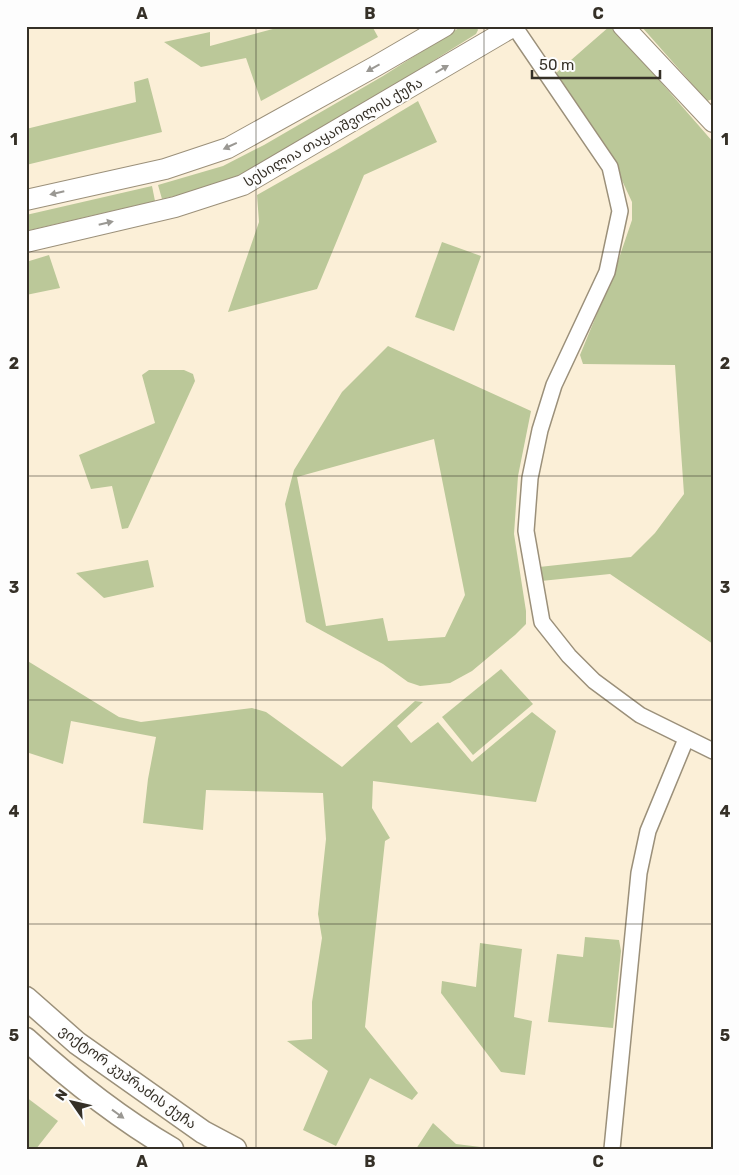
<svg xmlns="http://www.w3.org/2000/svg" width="739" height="1175" font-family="Rubik,'Noto Sans Georgian',sans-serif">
	<rect width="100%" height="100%" fill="#fbefd7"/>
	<g fill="#bbc899" fill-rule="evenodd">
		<path d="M 284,26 L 372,26 L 378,37 L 261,101 L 246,58 L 201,67 L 164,42 L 210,32 L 210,46 Z"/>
		<path d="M 462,26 L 476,26 L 478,30 L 476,34 L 388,89 L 238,177 L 187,193 L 162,199 L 158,185 L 223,166 L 264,145 L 383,76 Z"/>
		<path d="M 610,26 L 612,26 L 713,142 L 713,644 L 610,574 L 541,581 L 539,567 L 631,557 L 655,533 L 684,494 L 675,365 L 583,364 L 580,355 L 615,270 L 632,220 L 632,202 L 606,146 L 555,74 Z"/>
		<path d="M 641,26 L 713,26 L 713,99 L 707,101 Z"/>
		<path d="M 148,78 L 162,132 L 26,165 L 26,129 L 136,102 L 134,82 Z"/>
		<path d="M 418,101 L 437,142 L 364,175 L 317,289 L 228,312 L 259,222 L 257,195 L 340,148 Z"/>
		<path d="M 152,186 L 155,201 L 26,231 L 26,215 Z"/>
		<path d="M 442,242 L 481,256 L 454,331 L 415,317 Z"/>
		<path d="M 49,255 L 60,288 L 26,295 L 26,262 Z"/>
		<path d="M 388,346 L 531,411 L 518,476 L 514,534 L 526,611 L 526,624 L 515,635 L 472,671 L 450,683 L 420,686 L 408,682 L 383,664 L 306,622 L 285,504 L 294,470 L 342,392 ZM 434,439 L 465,595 L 445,637 L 388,641 L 383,618 L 326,626 L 297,477 Z"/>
		<path d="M 149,370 L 184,370 L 193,374 L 195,381 L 128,528 L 122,529 L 112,486 L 91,489 L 79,455 L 155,423 L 142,375 Z"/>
		<path d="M 148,560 L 154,587 L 104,598 L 76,573 Z"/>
		<path d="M 26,660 L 119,717 L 141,722 L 252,708 L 266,712 L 342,767 L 415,701 L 423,702 L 397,726 L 411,743 L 438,722 L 472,762 L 532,712 L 556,731 L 536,802 L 373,781 L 372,808 L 390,838 L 385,841 L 365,1027 L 418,1093 L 412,1100 L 370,1078 L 336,1146 L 303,1130 L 328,1071 L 287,1041 L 312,1039 L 312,1002 L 322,938 L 318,914 L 326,839 L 323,793 L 206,790 L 203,830 L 143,823 L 148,779 L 156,737 L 71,721 L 63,764 L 26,752 Z"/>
		<path d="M 501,669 L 533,704 L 473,755 L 442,717 Z"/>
		<path d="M 585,937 L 619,940 L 621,951 L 613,1028 L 548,1022 L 557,954 L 583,957 Z"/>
		<path d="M 480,943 L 522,949 L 514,1017 L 532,1021 L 525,1075 L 501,1072 L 441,993 L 442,981 L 476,987 Z"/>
		<path d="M 26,1097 L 58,1121 L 36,1149 L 26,1149 Z"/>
		<path d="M 433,1123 L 456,1144 L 497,1149 L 416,1149 Z"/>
	</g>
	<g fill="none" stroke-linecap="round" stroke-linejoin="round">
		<defs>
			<g id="street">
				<path d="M 514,26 L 610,167 L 620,211 L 607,272 L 554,385 L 540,430 L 530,478 L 526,531 L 542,622 L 569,656 L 594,681 L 640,715 L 713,751"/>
				<path d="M 612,1149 L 639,873 L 648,831 L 686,739"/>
			</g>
			<g id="secondary">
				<path d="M 623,26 L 713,122"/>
				<path d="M 26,200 L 165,169 L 228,148 L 376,66 L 445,26"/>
				<path d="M 26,242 L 175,207 L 243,185 L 514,26"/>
			</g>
			<g id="primary">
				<path d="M 26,998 L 77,1043 L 203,1132 L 235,1149"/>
				<path d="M 26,1039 C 72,1081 119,1118 172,1149"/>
			</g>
		</defs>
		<use href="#street" stroke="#9b907a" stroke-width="18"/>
		<use href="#secondary" stroke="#9b907a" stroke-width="22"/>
		<use href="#primary" stroke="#9b907a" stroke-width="25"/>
		<use href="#street" stroke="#fff" stroke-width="15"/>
		<use href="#secondary" stroke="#fff" stroke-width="20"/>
		<use href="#primary" stroke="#fff" stroke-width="22"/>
	</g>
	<defs><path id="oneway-solid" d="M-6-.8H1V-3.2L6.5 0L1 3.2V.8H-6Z" transform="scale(1.25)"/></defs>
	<g fill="#9a9893">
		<use href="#oneway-solid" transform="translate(373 68) rotate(151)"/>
		<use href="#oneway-solid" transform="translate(442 69) rotate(-30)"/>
		<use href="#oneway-solid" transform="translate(230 146) rotate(155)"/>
		<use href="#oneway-solid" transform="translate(57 193) rotate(167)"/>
		<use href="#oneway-solid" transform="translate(106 223) rotate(-13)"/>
		<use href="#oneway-solid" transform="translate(118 1114) rotate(36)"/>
	</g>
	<path fill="none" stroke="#353027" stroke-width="1" stroke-opacity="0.55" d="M 256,26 L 256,1149M 484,26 L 484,1149M 26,252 L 713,252M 26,476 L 713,476M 26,700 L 713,700M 26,924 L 713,924"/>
	<g text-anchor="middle" stroke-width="4" stroke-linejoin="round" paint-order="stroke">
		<g font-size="14" fill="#353027" stroke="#fdfdfd">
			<text transform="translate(333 132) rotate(-30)" y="5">სესილია თაყაიშვილის ქუჩა</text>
			<text transform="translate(128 1077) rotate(36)" y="5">ვიქტორ კუპრაძის ქუჩა</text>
		</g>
	</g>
	<rect width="739" height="1175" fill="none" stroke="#fdfdfd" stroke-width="55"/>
	<g transform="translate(72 1102) rotate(304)" stroke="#fdfdfd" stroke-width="4" paint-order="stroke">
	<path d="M0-4L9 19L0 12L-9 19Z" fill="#353027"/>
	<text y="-8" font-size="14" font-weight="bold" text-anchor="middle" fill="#353027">N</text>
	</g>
	<path d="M532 70v8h128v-8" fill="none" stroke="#353027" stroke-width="2.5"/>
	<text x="539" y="70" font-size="15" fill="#353027" stroke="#fdfdfd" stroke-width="4" paint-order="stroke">50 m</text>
	<rect x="28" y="28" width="684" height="1120" fill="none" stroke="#353027" stroke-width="2"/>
	<g font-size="16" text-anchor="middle" font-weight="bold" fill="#353027">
		<text x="142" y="19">A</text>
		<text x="370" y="19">B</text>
		<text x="598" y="19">C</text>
		<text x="14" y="145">1</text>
		<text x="725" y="145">1</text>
		<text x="14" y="369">2</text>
		<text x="725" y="369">2</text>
		<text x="14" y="593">3</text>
		<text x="725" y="593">3</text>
		<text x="14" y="817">4</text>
		<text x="725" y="817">4</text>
		<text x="14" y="1041">5</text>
		<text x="725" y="1041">5</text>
		<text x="142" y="1167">A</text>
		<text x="370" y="1167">B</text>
		<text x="598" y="1167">C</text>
	</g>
</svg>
